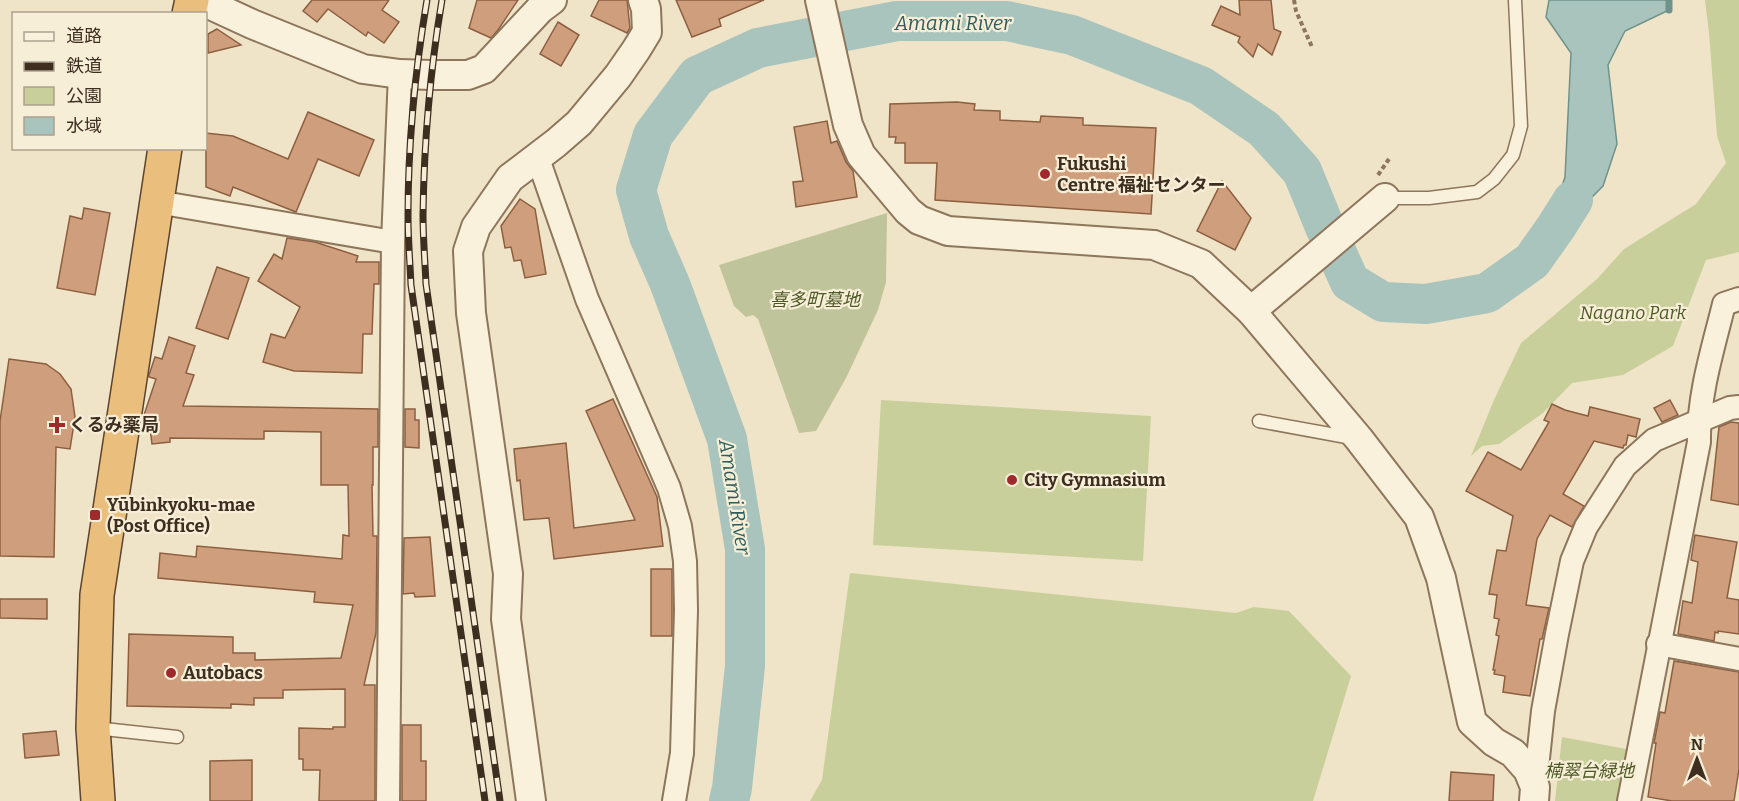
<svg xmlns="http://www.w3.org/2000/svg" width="1739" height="801" font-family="Bitter,'Noto Sans JP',serif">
	<rect width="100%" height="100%" fill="#f0e4c8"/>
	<g fill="#c9cf9b">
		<path d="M 1705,0 L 1739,0 L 1739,252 L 1706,260 L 1673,346 L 1623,375 L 1572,383 L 1543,413 L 1499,444 L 1482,446 L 1471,456 L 1494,400 L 1521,343 L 1597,279 L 1624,249 L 1696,204 L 1726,163 L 1717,136 L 1709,33 Z"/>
		<path d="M 881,400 L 1151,416 L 1143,561 L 873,545 Z"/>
		<path d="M 850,573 L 1236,613 L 1254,607 L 1289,611 L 1351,676 L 1313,801 L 810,801 L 822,780 Z"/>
		<path d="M 1562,737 L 1637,751 L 1628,801 L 1555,801 Z"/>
	</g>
	<path fill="#bfc49a" d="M 887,213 L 886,282 L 878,310 L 846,378 L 816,431 L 799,433 L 758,319 L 753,315 L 746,317 L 734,306 L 719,265 Z"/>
	<path fill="#a9c4bc" stroke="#6f938a" stroke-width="1.5" d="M 1549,0 L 1667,0 L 1669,10 L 1625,31 L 1608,65 L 1617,144 L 1603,186 L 1542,247 L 1565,177 L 1571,53 L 1546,17 Z"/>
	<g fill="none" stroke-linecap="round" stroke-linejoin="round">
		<path stroke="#6f938a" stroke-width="7" d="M 1669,10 L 1669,0"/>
		<path stroke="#a9c4bc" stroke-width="40" d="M 729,801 L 732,788 L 745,666 L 745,549 L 727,439 L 670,284 L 649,236 L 636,190 L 653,135 L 697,76 L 758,48 L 897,21 L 1007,21 L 1072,35 L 1201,86 L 1264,129 L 1302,171 L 1325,227 L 1350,282 L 1383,302 L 1426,304 L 1487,293 L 1532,261 L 1556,227 L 1573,200"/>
	</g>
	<g fill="#cf9f7d" stroke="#8d5f41" stroke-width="1.5">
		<path d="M 312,0 L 389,0 L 382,10 L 399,22 L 384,43 L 368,32 L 366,36 L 328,9 L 317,22 L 303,11 Z"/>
		<path d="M 477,0 L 518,0 L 498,30 L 491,38 L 469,28 Z"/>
		<path d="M 599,0 L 627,0 L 630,28 L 627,33 L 591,16 Z"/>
		<path d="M 676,0 L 764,0 L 719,19 L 721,26 L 692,37 Z"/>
		<path d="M 1239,0 L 1271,0 L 1274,29 L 1281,32 L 1272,55 L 1258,44 L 1253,57 L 1238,42 L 1240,37 L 1212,25 L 1221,6 L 1240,15 Z"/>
		<path d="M 558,22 L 579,35 L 561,66 L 540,54 Z"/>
		<path d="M 217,29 L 241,45 L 208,53 L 208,34 Z"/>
		<path d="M 957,102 L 975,104 L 974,110 L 1000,111 L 1000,120 L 1040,122 L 1041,116 L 1083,118 L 1083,125 L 1156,128 L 1151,214 L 935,200 L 937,163 L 905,163 L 905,143 L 895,143 L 896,137 L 889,137 L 890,104 Z"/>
		<path d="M 308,112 L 374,140 L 359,176 L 318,159 L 296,212 L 233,187 L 230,196 L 206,187 L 206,133 L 233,136 L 288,159 Z"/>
		<path d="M 827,121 L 831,143 L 837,141 L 846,162 L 853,171 L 857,197 L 796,207 L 793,182 L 803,181 L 794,127 Z"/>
		<path d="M 1222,181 L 1251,218 L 1235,250 L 1197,231 Z"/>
		<path d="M 520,199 L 535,209 L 546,274 L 525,278 L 521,260 L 514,261 L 511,247 L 505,248 L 501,226 Z"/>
		<path d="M 84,208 L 110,213 L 95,295 L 57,288 L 70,216 L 82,219 Z"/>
		<path d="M 287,238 L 315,242 L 358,256 L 356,262 L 379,262 L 379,284 L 374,284 L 372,334 L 363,334 L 362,373 L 294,371 L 263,362 L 271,334 L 285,338 L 300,307 L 258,281 L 274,254 L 282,259 Z"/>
		<path d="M 217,267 L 249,278 L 228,339 L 196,328 Z"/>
		<path d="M 169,337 L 195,346 L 186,373 L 194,375 L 183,406 L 378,409 L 378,447 L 373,447 L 373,485 L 372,485 L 373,536 L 377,536 L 376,633 L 364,685 L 375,685 L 375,801 L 319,801 L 320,770 L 303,770 L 303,759 L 299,759 L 299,728 L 333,729 L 333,727 L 345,727 L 345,689 L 283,690 L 283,698 L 254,698 L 254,705 L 231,704 L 231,708 L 127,706 L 129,634 L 233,637 L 233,653 L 255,653 L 255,660 L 341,658 L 353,605 L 314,602 L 315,592 L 158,578 L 160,553 L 196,557 L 197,546 L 342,559 L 343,535 L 349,536 L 348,485 L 321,485 L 321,432 L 264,431 L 264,439 L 170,438 L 170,442 L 152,444 L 149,420 L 143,418 L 156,379 L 149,377 L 149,375 L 155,357 L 162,359 Z"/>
		<path d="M 9,359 L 46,364 L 60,374 L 71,389 L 75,417 L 70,449 L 56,447 L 54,557 L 0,556 L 0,421 Z"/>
		<path d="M 613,399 L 657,497 L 663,546 L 554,559 L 549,518 L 524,520 L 520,480 L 517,481 L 514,449 L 566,443 L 574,528 L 635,520 L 586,411 Z"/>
		<path d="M 1670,400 L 1678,415 L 1662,422 L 1654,408 Z"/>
		<path d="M 1552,404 L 1565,410 L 1588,416 L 1590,407 L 1640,419 L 1636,437 L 1628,435 L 1626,445 L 1624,445 L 1623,448 L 1594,441 L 1563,494 L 1584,506 L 1572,527 L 1550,515 L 1537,539 L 1526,605 L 1549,608 L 1542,639 L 1540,639 L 1530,696 L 1503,692 L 1505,676 L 1494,674 L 1495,670 L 1493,670 L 1499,636 L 1496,635 L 1499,619 L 1494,618 L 1497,595 L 1489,594 L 1497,550 L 1506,551 L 1513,516 L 1466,491 L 1488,452 L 1521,470 L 1549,422 L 1544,420 Z"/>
		<path d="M 405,409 L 415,409 L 415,420 L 419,420 L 419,448 L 405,447 Z"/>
		<path d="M 1731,422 L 1739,423 L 1739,505 L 1711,500 L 1719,427 Z"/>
		<path d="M 1695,535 L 1737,542 L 1727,598 L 1739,600 L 1739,634 L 1718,631 L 1718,633 L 1715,632 L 1714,641 L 1678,634 L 1683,601 L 1692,603 L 1698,562 L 1691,560 Z"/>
		<path d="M 430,537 L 435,596 L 415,597 L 414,593 L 403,594 L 404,538 Z"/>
		<rect x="651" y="569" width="21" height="67"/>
		<path d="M 0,599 L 47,599 L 47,619 L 0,618 Z"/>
		<path d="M 1674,661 L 1739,672 L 1739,769 L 1734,801 L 1672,801 L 1648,797 L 1656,743 L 1654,743 L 1660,712 L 1665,713 Z"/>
		<path d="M 402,725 L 421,725 L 421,761 L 426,761 L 426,801 L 402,801 Z"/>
		<path d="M 56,731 L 59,755 L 25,758 L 23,734 Z"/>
		<path d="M 252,760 L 252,801 L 210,801 L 210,761 Z"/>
		<path d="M 1451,772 L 1494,775 L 1493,801 L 1449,801 Z"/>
	</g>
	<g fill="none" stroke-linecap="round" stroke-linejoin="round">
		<defs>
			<g id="service">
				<path d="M 1385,198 L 1429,198 L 1477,192 L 1494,179 L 1513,155 L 1521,126 L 1515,0"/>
				<path d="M 1259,421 L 1352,438"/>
				<path d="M 95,728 L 177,737"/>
			</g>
			<g id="minor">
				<path d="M 537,156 L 587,299 L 669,488 L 680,526 L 685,561 L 686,610 L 682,753 L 674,801"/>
				<path d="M 157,202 L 393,242"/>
				<path d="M 1658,644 L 1739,659"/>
				<path d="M 1535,787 L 1543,711 L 1557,634 L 1572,561 L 1586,527 L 1625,466 L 1654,440 L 1730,408 L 1739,407"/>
				<path d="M 388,801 L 393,242 L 400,74"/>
				<path d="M 1629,801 L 1699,442 C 1698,395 1713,349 1724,304 L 1739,299"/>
			</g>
			<g id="tertiary">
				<path d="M 200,0 L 252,24 L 363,69 L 400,74 L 432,75 L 468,75 L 484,69 L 540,9 L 552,0"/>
				<path d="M 820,0 L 848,125 L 861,155 L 908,211 L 919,220 L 948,231 L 1154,245 L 1201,264 L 1251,311 L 1359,439 L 1419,517 L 1441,578 L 1472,722 L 1494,742 L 1513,753 L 1528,770 L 1535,787 L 1534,801"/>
				<path d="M 1251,311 L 1385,198"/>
				<path d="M 531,801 L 506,619 L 508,574 L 471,313 L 468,251 L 476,227 L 510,178 L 556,143 L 579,123 L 618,76 L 636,50 L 647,32 L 646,9 L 643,0"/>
			</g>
			<g id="trunk">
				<path d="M 189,14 L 192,0"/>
				<path d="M 98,801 L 93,728 L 97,595 L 165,148"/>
			</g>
		</defs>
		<use href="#service" stroke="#8d765c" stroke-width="15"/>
		<use href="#minor" stroke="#8d765c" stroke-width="26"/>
		<use href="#tertiary" stroke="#8d765c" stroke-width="32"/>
		<use href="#trunk" stroke="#5b4430" stroke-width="36"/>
		<g stroke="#8d765c" stroke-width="4" stroke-dasharray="4.5 3" stroke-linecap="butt">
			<path d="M 1294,0 L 1296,11 L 1312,47"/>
			<path d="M 1378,175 L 1389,159"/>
		</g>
		<use href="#service" stroke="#faf1dc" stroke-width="12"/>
		<use href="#minor" stroke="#faf1dc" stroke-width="22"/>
		<use href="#tertiary" stroke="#faf1dc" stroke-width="28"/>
		<use href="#trunk" stroke="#eabe7c" stroke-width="33"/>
		<defs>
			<g id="rail">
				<path d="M 427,0 C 415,71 408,144 408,216 C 408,239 410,262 411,285 L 485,801"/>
				<path d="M 442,0 C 430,71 424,143 423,215 C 423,238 425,261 426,284 L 500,801"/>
			</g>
		</defs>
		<use href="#rail" stroke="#3d2e20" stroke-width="7"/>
		<use href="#rail" stroke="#f7eed8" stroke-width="4.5" stroke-dasharray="14" stroke-linecap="butt"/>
	</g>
	<g fill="#9e2a2b" stroke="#f7eed8" stroke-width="2">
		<circle cx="1045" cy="174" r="6"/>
		<path d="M54 416h6v6h6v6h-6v6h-6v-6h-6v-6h6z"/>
		<circle cx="1012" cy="480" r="6"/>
		<rect x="89" y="509" width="12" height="12" rx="3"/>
		<circle cx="171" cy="673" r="6"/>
	</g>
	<g text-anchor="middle" stroke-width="4.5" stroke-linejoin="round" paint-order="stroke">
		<g font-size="18" font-weight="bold" fill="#3d2e20" stroke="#f7eed8" text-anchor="start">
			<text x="1057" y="170">Fukushi<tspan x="1057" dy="21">Centre 福祉センター</tspan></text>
			<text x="69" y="431">くるみ薬局</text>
			<text x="1024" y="486">City Gymnasium</text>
			<text x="107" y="511">Yūbinkyoku-mae<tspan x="107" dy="21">(Post Office)</tspan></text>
			<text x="183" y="679">Autobacs</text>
		</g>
		<g font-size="18" font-style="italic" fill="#4d5a26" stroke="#f7eed8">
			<text x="815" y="306">喜多町墓地</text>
			<text x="1633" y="319">Nagano Park</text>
			<text x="1589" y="777">楠翠台緑地</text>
		</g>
		<g font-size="20" font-style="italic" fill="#2f5d5a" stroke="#f7eed8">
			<text x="953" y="30">Amami River</text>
			<text transform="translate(735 497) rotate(81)" y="7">Amami River</text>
		</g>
	</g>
	<rect x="12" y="12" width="195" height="138" fill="#f7eed8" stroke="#ada18e" stroke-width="1.5"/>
	<rect x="24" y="32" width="30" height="9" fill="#faf1dc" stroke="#ada18e" stroke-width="1.5"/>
	<text x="66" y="42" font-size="18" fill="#3d2e20">道路</text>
	<rect x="24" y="62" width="30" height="9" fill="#3d2e20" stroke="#ada18e" stroke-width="1.5"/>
	<text x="66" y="72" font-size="18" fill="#3d2e20">鉄道</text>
	<rect x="24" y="87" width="30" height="18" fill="#c9cf9b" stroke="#ada18e" stroke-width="1.5"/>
	<text x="66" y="102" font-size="18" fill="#3d2e20">公園</text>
	<rect x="24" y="117" width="30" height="18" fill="#a9c4bc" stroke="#ada18e" stroke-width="1.5"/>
	<text x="66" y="132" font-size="18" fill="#3d2e20">水域</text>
	<g transform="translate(1697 759)" stroke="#f7eed8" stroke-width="4.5" paint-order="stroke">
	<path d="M0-4.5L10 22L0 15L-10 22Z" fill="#3d2e20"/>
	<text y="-9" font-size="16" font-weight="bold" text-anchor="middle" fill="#3d2e20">N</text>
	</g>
</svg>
